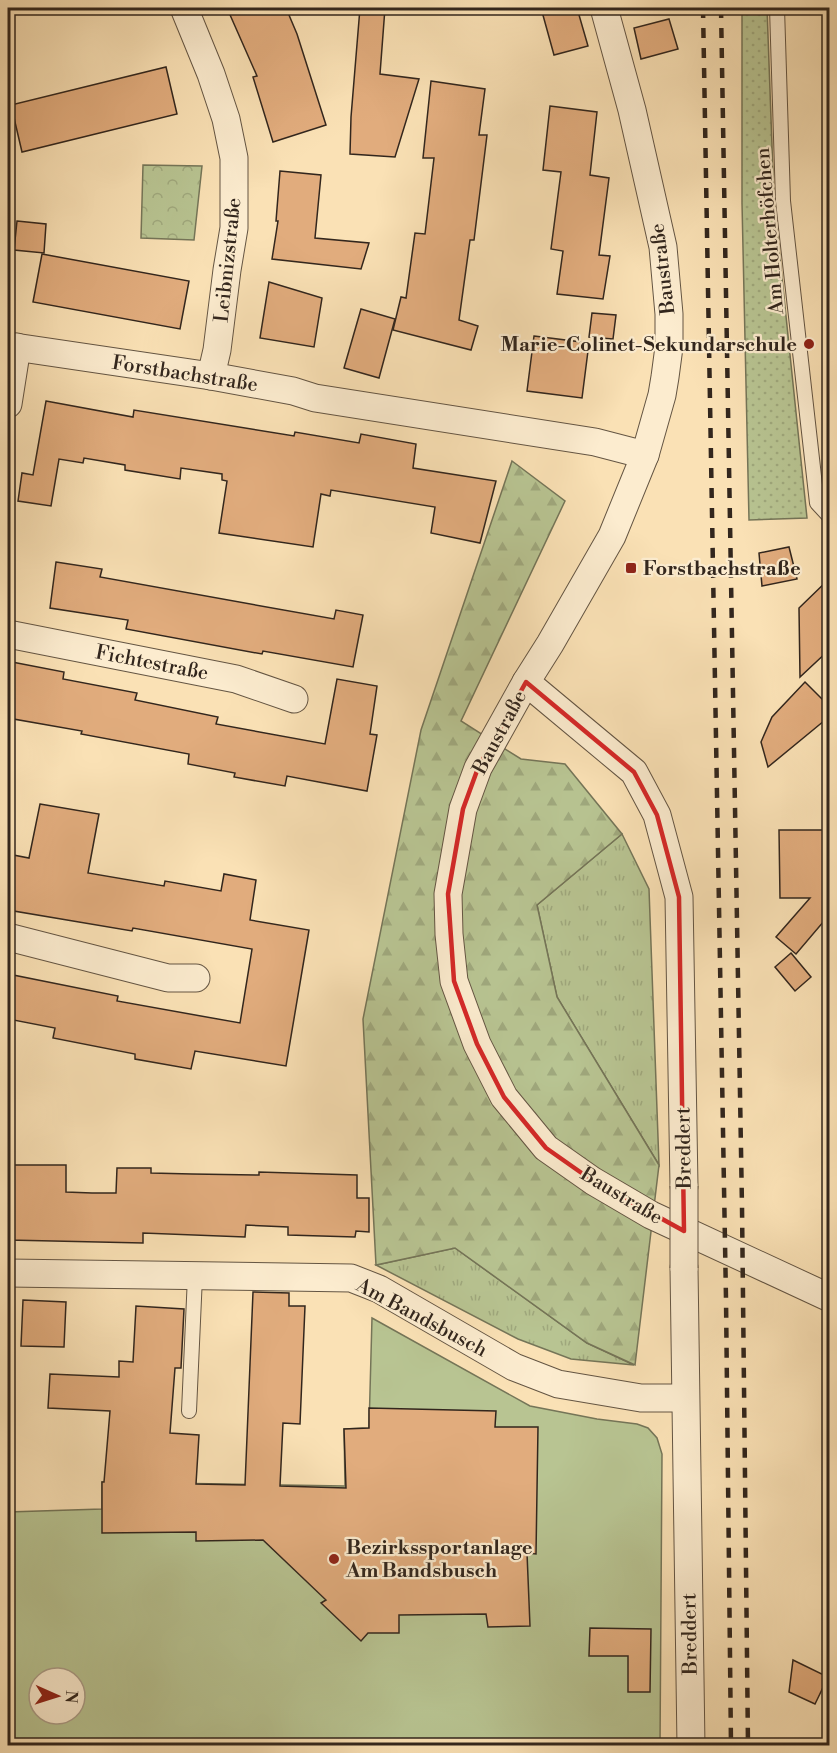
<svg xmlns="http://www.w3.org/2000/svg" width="837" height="1753" font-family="'Libre Bodoni',serif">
	<defs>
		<pattern id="grass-tufts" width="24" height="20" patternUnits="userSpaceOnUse" patternTransform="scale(1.5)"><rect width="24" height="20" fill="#b8c492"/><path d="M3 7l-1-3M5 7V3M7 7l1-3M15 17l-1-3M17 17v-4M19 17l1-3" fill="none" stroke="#9fa87d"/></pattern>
		<pattern id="forest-firs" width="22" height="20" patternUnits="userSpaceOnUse" patternTransform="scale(1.5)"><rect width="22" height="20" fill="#b8c492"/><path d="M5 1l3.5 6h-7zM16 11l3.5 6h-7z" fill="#9fa87d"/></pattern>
		<pattern id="park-crowns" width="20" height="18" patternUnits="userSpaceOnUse" patternTransform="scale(1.5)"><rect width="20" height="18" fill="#b8c492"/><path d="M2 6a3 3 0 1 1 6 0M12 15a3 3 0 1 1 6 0" fill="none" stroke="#9fa87d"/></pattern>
		<pattern id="garden-dots" width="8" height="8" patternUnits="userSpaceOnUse" patternTransform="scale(1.5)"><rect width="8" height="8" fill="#b8c492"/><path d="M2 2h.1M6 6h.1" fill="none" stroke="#9fa87d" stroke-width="1.8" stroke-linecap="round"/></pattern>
	</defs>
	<rect width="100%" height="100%" fill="#fae1b5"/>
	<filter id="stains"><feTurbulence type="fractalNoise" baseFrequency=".00333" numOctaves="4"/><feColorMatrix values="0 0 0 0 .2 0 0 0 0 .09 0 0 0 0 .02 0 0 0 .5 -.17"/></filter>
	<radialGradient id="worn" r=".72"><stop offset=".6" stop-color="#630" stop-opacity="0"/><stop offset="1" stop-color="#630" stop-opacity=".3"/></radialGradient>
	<g fill="url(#grass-tufts)" stroke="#757558" stroke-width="1.5">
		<path d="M 622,834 L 649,889 L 659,1165 L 557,997 L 537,905 Z"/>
		<path d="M 455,1248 L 587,1343 L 634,1365 L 571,1359 L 518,1339 L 376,1265 Z"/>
	</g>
	<path fill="url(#forest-firs)" stroke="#757558" stroke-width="1.5" d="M 512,461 L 565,501 L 461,721 L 521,759 L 565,764 L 622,834 L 537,905 L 557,997 L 659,1165 L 635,1365 L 587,1343 L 455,1248 L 376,1265 L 363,1019 L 421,730 Z"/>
	<path fill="url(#park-crowns)" stroke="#757558" stroke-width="1.5" d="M 143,165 L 202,166 L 194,240 L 141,238 Z"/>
	<path fill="url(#garden-dots)" stroke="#757558" stroke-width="1.5" d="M 742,8 L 767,8 L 774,201 L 807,518 L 749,520 L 742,203 Z"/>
	<path fill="#b8c492" stroke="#757558" stroke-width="1.5" fill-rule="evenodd" d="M 372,1318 L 530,1406 L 597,1419 L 637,1424 L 648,1428 L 657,1438 L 662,1454 L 660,1745 L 8,1745 L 8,1512 L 102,1509 L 102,1482 L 345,1486 L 344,1429 L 369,1428 ZM 39,1678 L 75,1678 L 75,1714 L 39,1714 Z"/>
	<g fill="#e1ac7d" stroke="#32261d" stroke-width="1.5">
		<path d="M 227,8 L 286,8 L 297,34 L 326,125 L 273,142 L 253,77 L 257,76 Z"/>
		<path d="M 360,8 L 385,8 L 380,74 L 419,79 L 395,157 L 350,154 L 351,117 Z"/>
		<path d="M 541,8 L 577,8 L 588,46 L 554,55 Z"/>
		<path d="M 669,19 L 678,49 L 641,59 L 634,28 Z"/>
		<path d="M 166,67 L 177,114 L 22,152 L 11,105 Z"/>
		<path d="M 431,81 L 485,89 L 479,135 L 487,135 L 474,240 L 470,240 L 459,320 L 478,326 L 471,350 L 393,330 L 401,297 L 406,298 L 415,233 L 425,234 L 434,158 L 423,158 Z"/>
		<path d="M 550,106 L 597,112 L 590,175 L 609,178 L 599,255 L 610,256 L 603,299 L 557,294 L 563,251 L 551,249 L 561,172 L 543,170 Z"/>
		<path d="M 280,171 L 321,175 L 315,238 L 369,243 L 361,269 L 272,259 L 278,221 L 276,221 Z"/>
		<path d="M 17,221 L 46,224 L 44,253 L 14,250 Z"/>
		<path d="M 42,254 L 189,281 L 180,329 L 33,302 Z"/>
		<path d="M 269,282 L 322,298 L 314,347 L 260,338 Z"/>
		<path d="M 361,309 L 395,319 L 379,378 L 344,368 Z"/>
		<path d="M 592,313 L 616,315 L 613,339 L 589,337 Z"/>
		<path d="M 534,336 L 589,343 L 582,398 L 527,391 Z"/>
		<path d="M 46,401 L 133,417 L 134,410 L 294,436 L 295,432 L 359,443 L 361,434 L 416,444 L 413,468 L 496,481 L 480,543 L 431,533 L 435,507 L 331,490 L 330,496 L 321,494 L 313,547 L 219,533 L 227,481 L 222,480 L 222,474 L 181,468 L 180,479 L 125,470 L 125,465 L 84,458 L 83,463 L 59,459 L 51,506 L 18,501 L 22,473 L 33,475 Z"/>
		<path d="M 789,547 L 797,579 L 762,586 L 759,553 Z"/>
		<path d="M 56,562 L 102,569 L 100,577 L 334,619 L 336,610 L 363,615 L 353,667 L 263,651 L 262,654 L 126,629 L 128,620 L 50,608 Z"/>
		<path d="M 830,578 L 830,649 L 800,677 L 799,608 Z"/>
		<path d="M 12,662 L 64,672 L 63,679 L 137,693 L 135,700 L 218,717 L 216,724 L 325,744 L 337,679 L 377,686 L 370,734 L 377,735 L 367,791 L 287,776 L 285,786 L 234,777 L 235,773 L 188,764 L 189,754 L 81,734 L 82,731 L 8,718 L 8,685 Z"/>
		<path d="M 805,682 L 830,707 L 830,716 L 768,767 L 761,742 L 772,717 Z"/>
		<path d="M 40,804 L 99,814 L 88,873 L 164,886 L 165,881 L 221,891 L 224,874 L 256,880 L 250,920 L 309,930 L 286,1066 L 195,1051 L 191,1069 L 135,1059 L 135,1054 L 53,1038 L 55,1028 L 8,1019 L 8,974 L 118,996 L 117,1001 L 240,1023 L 252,949 L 133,928 L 132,931 L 8,910 L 8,854 L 29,858 Z"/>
		<path d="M 779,830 L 830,830 L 830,914 L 796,954 L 776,937 L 810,898 L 780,898 Z"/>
		<path d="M 791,953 L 811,977 L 795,991 L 775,967 Z"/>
		<path d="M 8,1165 L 66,1165 L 66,1192 L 92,1193 L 116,1193 L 117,1168 L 151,1168 L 151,1173 L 192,1174 L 259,1175 L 259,1172 L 357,1175 L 357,1198 L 369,1198 L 369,1232 L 356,1231 L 355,1237 L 288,1235 L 288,1227 L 246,1225 L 245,1237 L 143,1233 L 143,1243 L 8,1240 Z"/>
		<path d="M 253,1292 L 289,1293 L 289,1306 L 305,1306 L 300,1424 L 283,1423 L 280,1486 L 346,1488 L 344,1429 L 369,1428 L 369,1408 L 496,1411 L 495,1427 L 538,1427 L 536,1554 L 527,1553 L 530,1626 L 488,1627 L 486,1614 L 399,1615 L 399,1633 L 368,1633 L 361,1641 L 321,1603 L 326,1600 L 263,1540 L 196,1541 L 196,1532 L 102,1533 L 102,1482 L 104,1482 L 110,1411 L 48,1408 L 50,1374 L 119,1377 L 119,1361 L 133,1362 L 136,1306 L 184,1309 L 181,1368 L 175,1368 L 170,1433 L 199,1435 L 196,1484 L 245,1485 Z"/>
		<path d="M 23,1300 L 66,1302 L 64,1347 L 21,1346 Z"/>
		<path d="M 590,1628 L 651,1629 L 650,1692 L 628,1692 L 628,1656 L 589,1656 Z"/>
		<path d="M 793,1660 L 828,1677 L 815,1704 L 789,1692 Z"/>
	</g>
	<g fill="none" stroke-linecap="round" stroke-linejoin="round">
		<defs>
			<g id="lane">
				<path d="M 777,8 L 783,201 L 817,503 L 830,517"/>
				<path d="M 189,1411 L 195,1276"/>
			</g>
			<g id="street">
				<path d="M 184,8 L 211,74 L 226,119 L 234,158 L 234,228 L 227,270 L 217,350 L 211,376"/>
				<path d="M 604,8 L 632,110 L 663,247 L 669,314 L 669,347 L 665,377 L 662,395 L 645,455 L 612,536 L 550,644 L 526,682 L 478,768 L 463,809 L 448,894 L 449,934 L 454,981 L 477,1044 L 504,1097 L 546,1148 L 593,1181 L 651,1215 L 830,1298"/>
				<path d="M 8,346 L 211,376 L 293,391 L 315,398 L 595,442 L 645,455"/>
				<path d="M 8,404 L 17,347"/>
				<path d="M 8,634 L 236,679 L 294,699"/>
				<path d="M 526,682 L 634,772 L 657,815 L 679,897 L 684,1186"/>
				<path d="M 8,937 L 168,978 L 196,978"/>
				<path d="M 684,1268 L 691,1746"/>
				<path d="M 8,1273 L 351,1278 L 379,1289 L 514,1367 L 558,1384 L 641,1398 L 685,1398"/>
			</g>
		</defs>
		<use href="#lane" stroke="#645543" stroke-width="16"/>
		<use href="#street" stroke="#645543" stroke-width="29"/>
		<use href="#lane" stroke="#fceccf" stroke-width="14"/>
		<use href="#street" stroke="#fceccf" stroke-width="27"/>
		<g stroke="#32261d" stroke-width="4.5" stroke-dasharray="10 10" stroke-linecap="butt">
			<path d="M 703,8 L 726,1299 L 731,1746"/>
			<path d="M 721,8 L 742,1207 L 748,1746"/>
		</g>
		<defs>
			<path id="street-bridge" d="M 684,1268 L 684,1186"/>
		</defs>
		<use href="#street-bridge" stroke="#645543" stroke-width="29" stroke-linecap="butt"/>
		<use href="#street-bridge" stroke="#fceccf" stroke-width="27"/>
	</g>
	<path fill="none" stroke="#d62828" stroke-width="4.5" stroke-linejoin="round" d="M 526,682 L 634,772 L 657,815 L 679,897 L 684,1231 L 593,1181 L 546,1148 L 504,1097 L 477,1044 L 454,981 L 448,894 L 463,809 L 478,768 Z"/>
	<g fill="#8f2418" stroke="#fceccf" stroke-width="2">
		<circle cx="809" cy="344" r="6"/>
		<rect x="625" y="562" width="12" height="12" rx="3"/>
		<circle cx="334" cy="1559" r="6"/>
	</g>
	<g text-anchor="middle" stroke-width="4.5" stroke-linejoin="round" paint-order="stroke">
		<g font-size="20" fill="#32261d" stroke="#fceccf">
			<text transform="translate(769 231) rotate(-95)" y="7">Am Holterhöfchen</text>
			<text transform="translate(227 260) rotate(-84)" y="7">Leibnizstraße</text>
			<text transform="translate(662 269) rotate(-97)" y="7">Baustraße</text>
			<text transform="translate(185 373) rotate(9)" y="7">Forstbachstraße</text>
			<text transform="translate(152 662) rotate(11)" y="7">Fichtestraße</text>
			<text transform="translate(499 732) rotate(-62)" y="7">Baustraße</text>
			<text transform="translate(683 1148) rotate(-91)" y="7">Breddert</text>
			<text transform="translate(622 1195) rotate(31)" y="7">Baustraße</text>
			<text transform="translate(422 1317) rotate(28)" y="7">Am Bandsbusch</text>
			<text transform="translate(689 1634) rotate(-91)" y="7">Breddert</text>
		</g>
		<g font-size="20" font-weight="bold" fill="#32261d" stroke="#fceccf" text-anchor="start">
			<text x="797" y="351" text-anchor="end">Marie-Colinet-Sekundarschule</text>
			<text x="643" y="575">Forstbachstraße</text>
			<text x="346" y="1554">Bezirkssportanlage<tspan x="346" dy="23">Am Bandsbusch</tspan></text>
		</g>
	</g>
	<rect width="837" height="1753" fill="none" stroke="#fae1b5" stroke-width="30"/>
	<rect x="9" y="9" width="819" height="1735" fill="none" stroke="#32261d" stroke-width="3"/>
	<rect x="15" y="15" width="807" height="1723" fill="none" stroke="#32261d" stroke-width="1.5"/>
	<g transform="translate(57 1696) rotate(93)"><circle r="28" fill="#fceccf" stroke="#ab9d88" stroke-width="1.5"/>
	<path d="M0-4.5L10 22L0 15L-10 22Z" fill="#8f2418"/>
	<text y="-9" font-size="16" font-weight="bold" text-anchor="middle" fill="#32261d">N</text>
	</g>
	<rect width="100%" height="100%" filter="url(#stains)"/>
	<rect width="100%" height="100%" fill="url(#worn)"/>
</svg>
